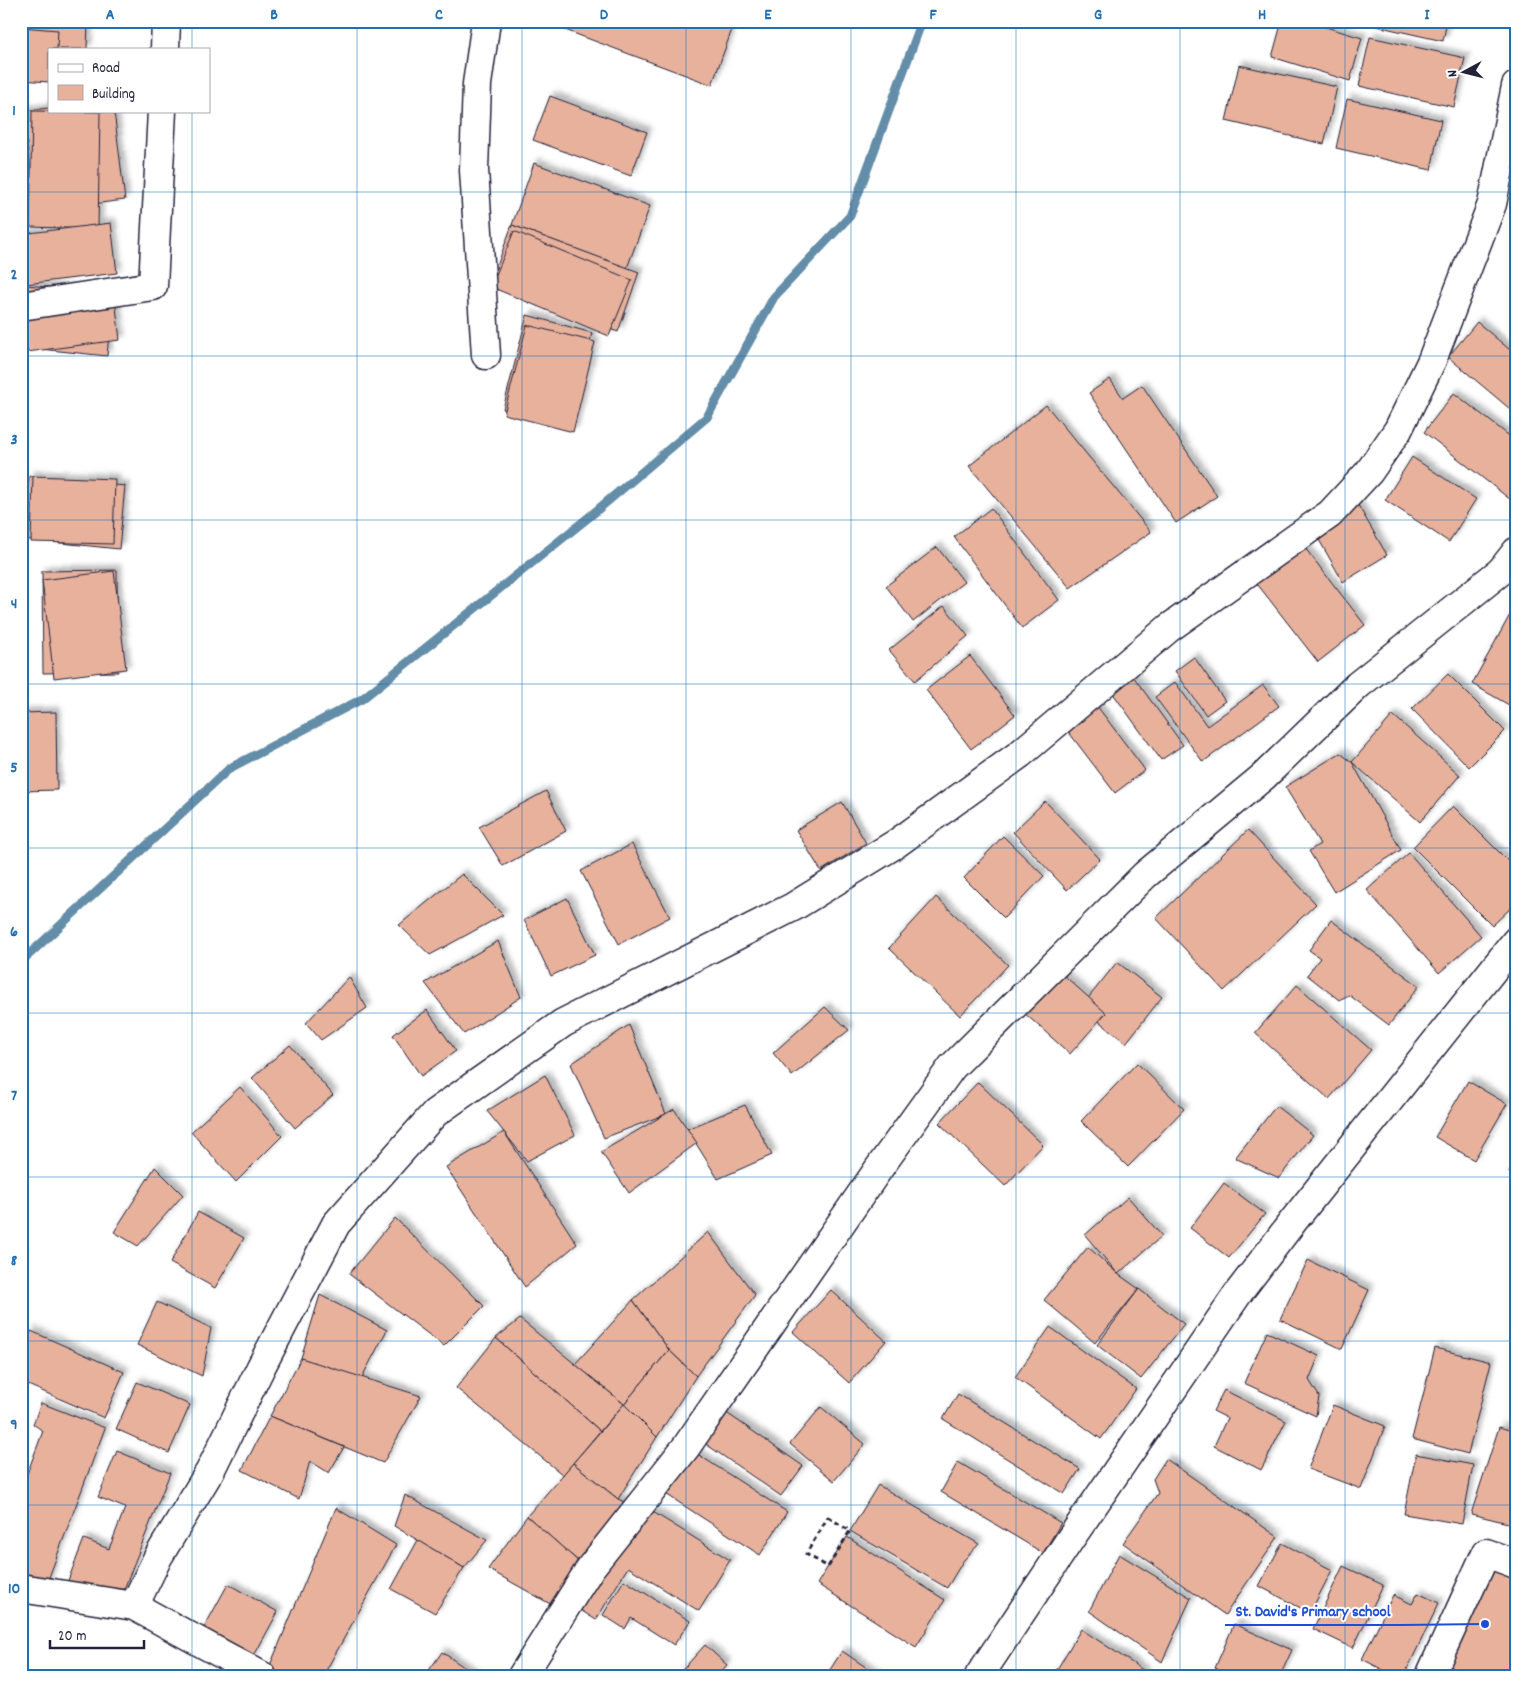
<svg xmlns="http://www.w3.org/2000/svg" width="1537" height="1697" font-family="Dekko,sans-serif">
	<defs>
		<filter id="shadow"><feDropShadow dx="4.5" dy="-4.5" stdDeviation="2.5" flood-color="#0004"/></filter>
	</defs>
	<rect width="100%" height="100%" fill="#fff"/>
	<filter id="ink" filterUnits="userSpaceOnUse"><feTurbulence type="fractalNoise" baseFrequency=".02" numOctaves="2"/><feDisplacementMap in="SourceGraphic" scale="10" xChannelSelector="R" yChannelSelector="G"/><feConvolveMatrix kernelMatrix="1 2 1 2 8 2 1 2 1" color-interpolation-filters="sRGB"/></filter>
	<g filter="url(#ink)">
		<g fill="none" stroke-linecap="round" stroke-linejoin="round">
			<path stroke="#648da8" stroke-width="9" d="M 21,962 L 230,768 L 362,699 L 589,517 L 707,417 L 774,297 L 850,216 L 922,21"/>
		</g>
		<g fill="#e7b19c" stroke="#22223b" filter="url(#shadow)">
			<path d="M 21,21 L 88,23 L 87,49 L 49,49 L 49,78 L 21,76 Z"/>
			<path d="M 559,21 L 735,21 L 712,85 L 557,27 Z"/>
			<path d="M 1282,21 L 1306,21 L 1362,38 L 1350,81 L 1272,57 Z"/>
			<path d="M 1354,21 L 1447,21 L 1443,41 Z"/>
			<path d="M 21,27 L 58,30 L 57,49 L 49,49 L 49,82 L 21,80 Z"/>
			<path d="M 1370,37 L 1465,58 L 1454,107 L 1359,86 Z"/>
			<path d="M 1239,65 L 1337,87 L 1324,144 L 1226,121 Z"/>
			<path d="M 21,92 L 24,93 L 21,166 Z"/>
			<path d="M 550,96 L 647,132 L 631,176 L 533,140 Z"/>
			<path d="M 1347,99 L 1441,120 L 1431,170 L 1336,148 Z"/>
			<path d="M 49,108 L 49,111 L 114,111 L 125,200 L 35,211 L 23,111 Z"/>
			<path d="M 32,111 L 100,112 L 98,229 L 30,227 Z"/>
			<path d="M 534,163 L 650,206 L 627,268 L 512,225 Z"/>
			<path d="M 111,223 L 117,273 L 26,284 L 21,234 Z"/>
			<path d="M 512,225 L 639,272 L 618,332 L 490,285 Z"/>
			<path d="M 514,231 L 632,280 L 609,336 L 491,287 Z"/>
			<path d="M 26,285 L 113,293 L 107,356 L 21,347 Z"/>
			<path d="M 114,291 L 120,340 L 27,352 L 21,304 Z"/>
			<path d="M 527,315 L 592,333 L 568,426 L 503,409 Z"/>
			<path d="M 1477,322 L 1516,355 L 1516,414 L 1448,357 Z"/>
			<path d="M 527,325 L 595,342 L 573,432 L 504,414 Z"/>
			<path d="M 1110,379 L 1123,398 L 1142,385 L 1217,496 L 1176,523 L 1089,393 Z"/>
			<path d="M 1454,393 L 1516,441 L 1516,504 L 1424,432 Z"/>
			<path d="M 1046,405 L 1151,532 L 1070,588 L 969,466 Z"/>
			<path d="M 1412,457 L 1476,499 L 1449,542 L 1385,500 Z"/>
			<path d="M 29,476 L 125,486 L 119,549 L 22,539 Z"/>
			<path d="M 33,476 L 115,479 L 113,544 L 31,542 Z"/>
			<path d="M 1358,505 L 1387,555 L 1343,582 L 1314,531 Z"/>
			<path d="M 991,508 L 1059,600 L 1022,628 L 954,537 Z"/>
			<path d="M 1298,539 L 1365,625 L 1318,662 L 1251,576 Z"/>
			<path d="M 937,547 L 964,582 L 913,622 L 886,586 Z"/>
			<path d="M 117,570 L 118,672 L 43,673 L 42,571 Z"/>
			<path d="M 114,571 L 126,669 L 54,678 L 42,580 Z"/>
			<path d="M 1516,604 L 1516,709 L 1472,684 Z"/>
			<path d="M 944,606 L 968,636 L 915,681 L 889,650 Z"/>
			<path d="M 970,656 L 1015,715 L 971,749 L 926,690 Z"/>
			<path d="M 1194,657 L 1225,701 L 1206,715 L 1175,671 Z"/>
			<path d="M 1125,665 L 1183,745 L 1161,760 L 1104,681 Z"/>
			<path d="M 1448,674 L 1505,731 L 1469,767 L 1412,709 Z"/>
			<path d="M 1175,682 L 1207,726 L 1263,685 L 1279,706 L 1203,762 L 1155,697 Z"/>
			<path d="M 1094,702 L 1145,770 L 1115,793 L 1064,726 Z"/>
			<path d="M 56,712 L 57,790 L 21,791 L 21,713 Z"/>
			<path d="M 1393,715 L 1460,775 L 1420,822 L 1352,762 Z"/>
			<path d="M 1340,753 L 1352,762 L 1401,850 L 1334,892 L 1309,851 L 1320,844 L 1285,787 Z"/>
			<path d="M 546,791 L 566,831 L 503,866 L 479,827 Z"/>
			<path d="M 1045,801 L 1100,859 L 1067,890 L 1013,832 Z"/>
			<path d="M 842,802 L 866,843 L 821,871 L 796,830 Z"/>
			<path d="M 1453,806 L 1516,869 L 1516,903 L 1492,926 L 1413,847 Z"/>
			<path d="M 1248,830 L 1316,904 L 1224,991 L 1156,918 Z"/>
			<path d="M 1003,836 L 1044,876 L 1004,918 L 964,878 Z"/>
			<path d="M 632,844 L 670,917 L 619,944 L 581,871 Z"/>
			<path d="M 1409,853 L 1481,936 L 1439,973 L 1367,890 Z"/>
			<path d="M 462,874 L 503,915 L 430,955 L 399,925 Z"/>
			<path d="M 936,897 L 1008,965 L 960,1016 L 889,948 Z"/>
			<path d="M 567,898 L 595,955 L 551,976 L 524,920 Z"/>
			<path d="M 1331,920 L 1419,986 L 1389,1025 L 1349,995 L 1339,1000 L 1307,975 L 1320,958 L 1309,950 Z"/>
			<path d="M 498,941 L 521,997 L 464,1034 L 425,983 Z"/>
			<path d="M 1117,962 L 1162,997 L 1126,1043 L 1081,1007 Z"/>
			<path d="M 1058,970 L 1106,1013 L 1070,1054 L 1022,1011 Z"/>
			<path d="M 349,977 L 367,1008 L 321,1040 L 306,1023 Z"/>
			<path d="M 1297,985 L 1371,1050 L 1329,1099 L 1255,1033 Z"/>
			<path d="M 825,1007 L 849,1030 L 792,1076 L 773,1053 Z"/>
			<path d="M 427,1010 L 456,1051 L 421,1076 L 393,1035 Z"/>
			<path d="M 629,1025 L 666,1114 L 604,1138 L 571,1064 Z"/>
			<path d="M 290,1045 L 333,1095 L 295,1128 L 252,1078 Z"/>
			<path d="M 1137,1063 L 1184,1109 L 1128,1167 L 1081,1121 Z"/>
			<path d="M 545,1075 L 575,1135 L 527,1161 L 487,1111 Z"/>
			<path d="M 1468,1081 L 1507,1104 L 1474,1160 L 1435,1137 Z"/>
			<path d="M 978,1082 L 1043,1145 L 1005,1186 L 939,1123 Z"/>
			<path d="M 240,1087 L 282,1136 L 236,1182 L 191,1132 Z"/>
			<path d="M 745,1105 L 772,1155 L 718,1179 L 687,1129 Z"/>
			<path d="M 1276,1106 L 1313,1135 L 1279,1178 L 1235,1158 Z"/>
			<path d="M 674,1109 L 697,1143 L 629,1193 L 601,1152 Z"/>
			<path d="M 504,1132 L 577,1244 L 525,1287 L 446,1167 Z"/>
			<path d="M 1516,1157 L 1516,1176 L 1509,1173 Z"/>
			<path d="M 155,1167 L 183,1195 L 138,1246 L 114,1232 Z"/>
			<path d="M 1224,1183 L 1265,1214 L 1229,1258 L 1190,1228 Z"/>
			<path d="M 1128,1197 L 1162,1236 L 1118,1274 L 1085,1235 Z"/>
			<path d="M 198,1212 L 244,1238 L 215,1288 L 170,1263 Z"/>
			<path d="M 395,1218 L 484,1306 L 444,1346 L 349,1274 Z"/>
			<path d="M 708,1232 L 755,1295 L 696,1376 L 669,1350 L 633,1300 Z"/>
			<path d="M 1088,1247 L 1118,1274 L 1139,1289 L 1095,1343 L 1044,1300 Z"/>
			<path d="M 1308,1260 L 1369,1290 L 1342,1349 L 1280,1319 Z"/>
			<path d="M 1139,1289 L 1184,1324 L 1141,1379 L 1097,1345 Z"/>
			<path d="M 831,1290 L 886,1341 L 849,1383 L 793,1332 Z"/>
			<path d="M 320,1295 L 387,1330 L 360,1381 L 301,1358 Z"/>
			<path d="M 633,1300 L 669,1350 L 624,1404 L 575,1364 Z"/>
			<path d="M 157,1302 L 211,1328 L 202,1376 L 137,1345 Z"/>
			<path d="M 520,1319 L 624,1404 L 600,1431 L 496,1338 Z"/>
			<path d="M 1050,1327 L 1136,1389 L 1101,1439 L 1015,1377 Z"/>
			<path d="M 31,1331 L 124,1372 L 104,1418 L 21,1382 L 21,1354 Z"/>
			<path d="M 1267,1332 L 1319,1356 L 1309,1380 L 1319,1396 L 1316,1416 L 1244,1383 Z"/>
			<path d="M 496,1338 L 600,1431 L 563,1475 L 456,1388 Z"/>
			<path d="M 1435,1348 L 1491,1362 L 1468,1454 L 1412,1439 Z"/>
			<path d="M 669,1350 L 696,1376 L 657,1437 L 624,1404 Z"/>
			<path d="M 301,1358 L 421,1396 L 383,1463 L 270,1416 Z"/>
			<path d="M 137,1382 L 190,1405 L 169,1453 L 116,1429 Z"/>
			<path d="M 1224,1390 L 1286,1421 L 1261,1470 L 1214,1446 L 1227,1418 L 1213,1411 Z"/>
			<path d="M 958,1394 L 1080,1469 L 1064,1494 L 943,1419 Z"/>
			<path d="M 41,1403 L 105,1428 L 42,1596 L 21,1588 L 21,1490 L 43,1431 L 33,1424 Z"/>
			<path d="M 624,1404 L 657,1437 L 618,1499 L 573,1463 Z"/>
			<path d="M 1333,1405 L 1385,1426 L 1361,1489 L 1308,1469 Z"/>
			<path d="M 718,1407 L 803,1466 L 781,1496 L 697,1438 Z"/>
			<path d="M 821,1407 L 865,1444 L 834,1481 L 790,1444 Z"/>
			<path d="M 270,1416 L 344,1447 L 329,1473 L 310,1461 L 299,1499 L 242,1470 Z"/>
			<path d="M 1499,1427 L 1516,1432 L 1516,1525 L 1471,1514 Z"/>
			<path d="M 682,1444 L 787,1512 L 760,1555 L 655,1487 Z"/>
			<path d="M 117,1451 L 170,1473 L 113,1617 L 62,1596 L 84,1539 L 109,1549 L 125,1508 L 98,1497 Z"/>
			<path d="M 1416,1454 L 1473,1465 L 1462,1524 L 1404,1514 Z"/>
			<path d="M 1166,1459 L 1278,1537 L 1225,1615 L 1123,1543 L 1158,1493 L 1153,1479 Z"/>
			<path d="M 958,1462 L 1061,1523 L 1043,1553 L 941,1492 Z"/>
			<path d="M 573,1463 L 618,1499 L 629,1504 L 579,1562 L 527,1516 Z"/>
			<path d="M 878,1485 L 979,1544 L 963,1561 L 947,1588 L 850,1531 Z"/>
			<path d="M 405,1495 L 487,1540 L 464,1568 L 394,1526 Z"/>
			<path d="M 637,1502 L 730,1560 L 699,1611 L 628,1567 L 596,1620 L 574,1606 Z"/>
			<path d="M 336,1508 L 396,1545 L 323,1676 L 267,1676 L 266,1675 Z"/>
			<path d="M 527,1516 L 579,1562 L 552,1605 L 488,1569 Z"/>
			<path d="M 847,1537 L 945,1600 L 916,1647 L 817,1584 Z"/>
			<path d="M 418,1540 L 464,1568 L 435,1613 L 391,1589 Z"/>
			<path d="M 1282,1543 L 1332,1570 L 1310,1613 L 1259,1586 Z"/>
			<path d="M 1119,1554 L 1191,1598 L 1162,1662 L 1089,1611 Z"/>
			<path d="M 1481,1563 L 1516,1572 L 1516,1676 L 1430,1676 Z"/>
			<path d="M 1343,1566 L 1383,1585 L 1353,1648 L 1313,1629 Z"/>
			<path d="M 624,1580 L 690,1621 L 674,1645 L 631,1618 L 625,1629 L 603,1615 Z"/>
			<path d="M 228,1584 L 278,1612 L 244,1674 L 194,1646 Z"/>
			<path d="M 1418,1593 L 1439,1603 L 1404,1676 L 1395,1676 L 1362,1659 L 1393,1595 L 1412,1604 Z"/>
			<path d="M 1234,1624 L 1292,1650 L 1280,1676 L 1233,1676 L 1215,1668 Z"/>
			<path d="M 1081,1629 L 1146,1672 L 1143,1676 L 1053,1676 Z"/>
			<path d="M 705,1645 L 727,1665 L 717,1676 L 677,1676 Z"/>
			<path d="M 842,1651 L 879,1676 L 826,1676 Z"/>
			<path d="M 442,1652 L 477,1676 L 425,1676 Z"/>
		</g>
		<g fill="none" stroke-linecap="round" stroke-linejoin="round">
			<defs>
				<g id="minor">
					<path d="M 486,21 L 477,84 L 474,170 L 486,355"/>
					<path d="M 165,49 L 166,21"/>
					<path d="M 21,306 L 153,286 L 162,111"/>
					<path d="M 134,1606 L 158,1557 L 210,1471 L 261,1367 L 336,1224 L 435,1113 L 563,1023 L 793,907 L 897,843 L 1020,754 L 1169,628 L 1330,514 L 1369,472 L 1398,430 L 1432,360 L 1492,204 L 1516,86"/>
					<path d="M 522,1676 L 591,1567 L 686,1447 L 882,1164 L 952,1067 L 1145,875 L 1264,776 L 1358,685 L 1501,571 L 1516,552"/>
					<path d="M 979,1676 L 1069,1541 L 1239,1292 L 1294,1220 L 1516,941"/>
					<path d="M 1430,1676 L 1486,1553 L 1516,1564"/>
				</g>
				<path id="major" d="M 21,1588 L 134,1606 L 262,1676"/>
			</defs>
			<use href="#minor" stroke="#22223b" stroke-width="31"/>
			<use href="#major" stroke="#22223b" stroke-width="31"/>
			<path stroke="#22223b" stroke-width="3" stroke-dasharray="5 4" stroke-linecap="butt" d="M 828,1517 L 850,1531 L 828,1567 L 806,1554 Z"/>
			<use href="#minor" stroke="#fff" stroke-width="28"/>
			<use href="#major" stroke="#fff" stroke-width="28"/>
		</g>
	</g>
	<path fill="none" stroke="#1f6fb2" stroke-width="1" stroke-opacity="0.55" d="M 192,21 L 192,49M 357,21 L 357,1676M 522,21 L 522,1676M 686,21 L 686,1676M 851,21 L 851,1676M 1016,21 L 1016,1676M 1180,21 L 1180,1676M 1345,21 L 1345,1676M 192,111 L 192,1676M 21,192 L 1516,192M 21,356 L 1516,356M 21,520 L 1516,520M 21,684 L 1516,684M 21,848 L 1516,848M 21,1013 L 1516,1013M 21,1177 L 1516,1177M 21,1341 L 1516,1341M 21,1505 L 1516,1505"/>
	<path fill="none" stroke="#1d4ed8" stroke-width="2" d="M1485 1624L1400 1625H1225"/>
	<circle fill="#1d4ed8" stroke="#fff" stroke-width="2" cx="1485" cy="1624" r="5"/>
	<g font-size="16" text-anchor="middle" font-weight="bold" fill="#1d4ed8" stroke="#fff" stroke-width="4" stroke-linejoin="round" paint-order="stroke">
		<text x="1313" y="1616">St. David's Primary school</text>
	</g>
	<rect width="1537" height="1697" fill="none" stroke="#fff" stroke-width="55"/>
	<rect x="48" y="48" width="162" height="65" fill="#ffffff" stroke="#a7a7b1"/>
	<rect x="58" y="64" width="25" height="8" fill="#ffffff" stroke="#a7a7b1"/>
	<text x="92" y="72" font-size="15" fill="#22223b">Road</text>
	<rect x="58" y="85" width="25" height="15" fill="#e7b19c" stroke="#a7a7b1"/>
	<text x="92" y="98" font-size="15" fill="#22223b">Building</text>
	<g transform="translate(1464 72) rotate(263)" stroke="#ffffff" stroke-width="4" paint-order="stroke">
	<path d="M0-4L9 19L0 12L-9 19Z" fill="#22223b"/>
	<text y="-8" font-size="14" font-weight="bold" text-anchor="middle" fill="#22223b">N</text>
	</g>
	<path d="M50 1640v8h94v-8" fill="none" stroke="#22223b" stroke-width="2.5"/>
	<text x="58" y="1640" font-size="15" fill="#22223b" stroke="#ffffff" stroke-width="4" paint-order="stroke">20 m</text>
	<rect x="28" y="28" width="1482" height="1642" fill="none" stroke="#1f6fb2" stroke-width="2"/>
	<g font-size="16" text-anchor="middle" font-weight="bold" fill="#1f6fb2">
		<text x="110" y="19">A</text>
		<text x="274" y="19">B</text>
		<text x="439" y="19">C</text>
		<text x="604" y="19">D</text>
		<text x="768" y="19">E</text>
		<text x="933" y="19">F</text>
		<text x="1098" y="19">G</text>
		<text x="1262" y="19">H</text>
		<text x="1427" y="19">I</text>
		<text x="14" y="115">1</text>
		<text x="14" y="279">2</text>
		<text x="14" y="444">3</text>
		<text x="14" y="608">4</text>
		<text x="14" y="772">5</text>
		<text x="14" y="936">6</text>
		<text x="14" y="1100">7</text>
		<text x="14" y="1265">8</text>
		<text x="14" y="1429">9</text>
		<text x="14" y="1593">10</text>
	</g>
</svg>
